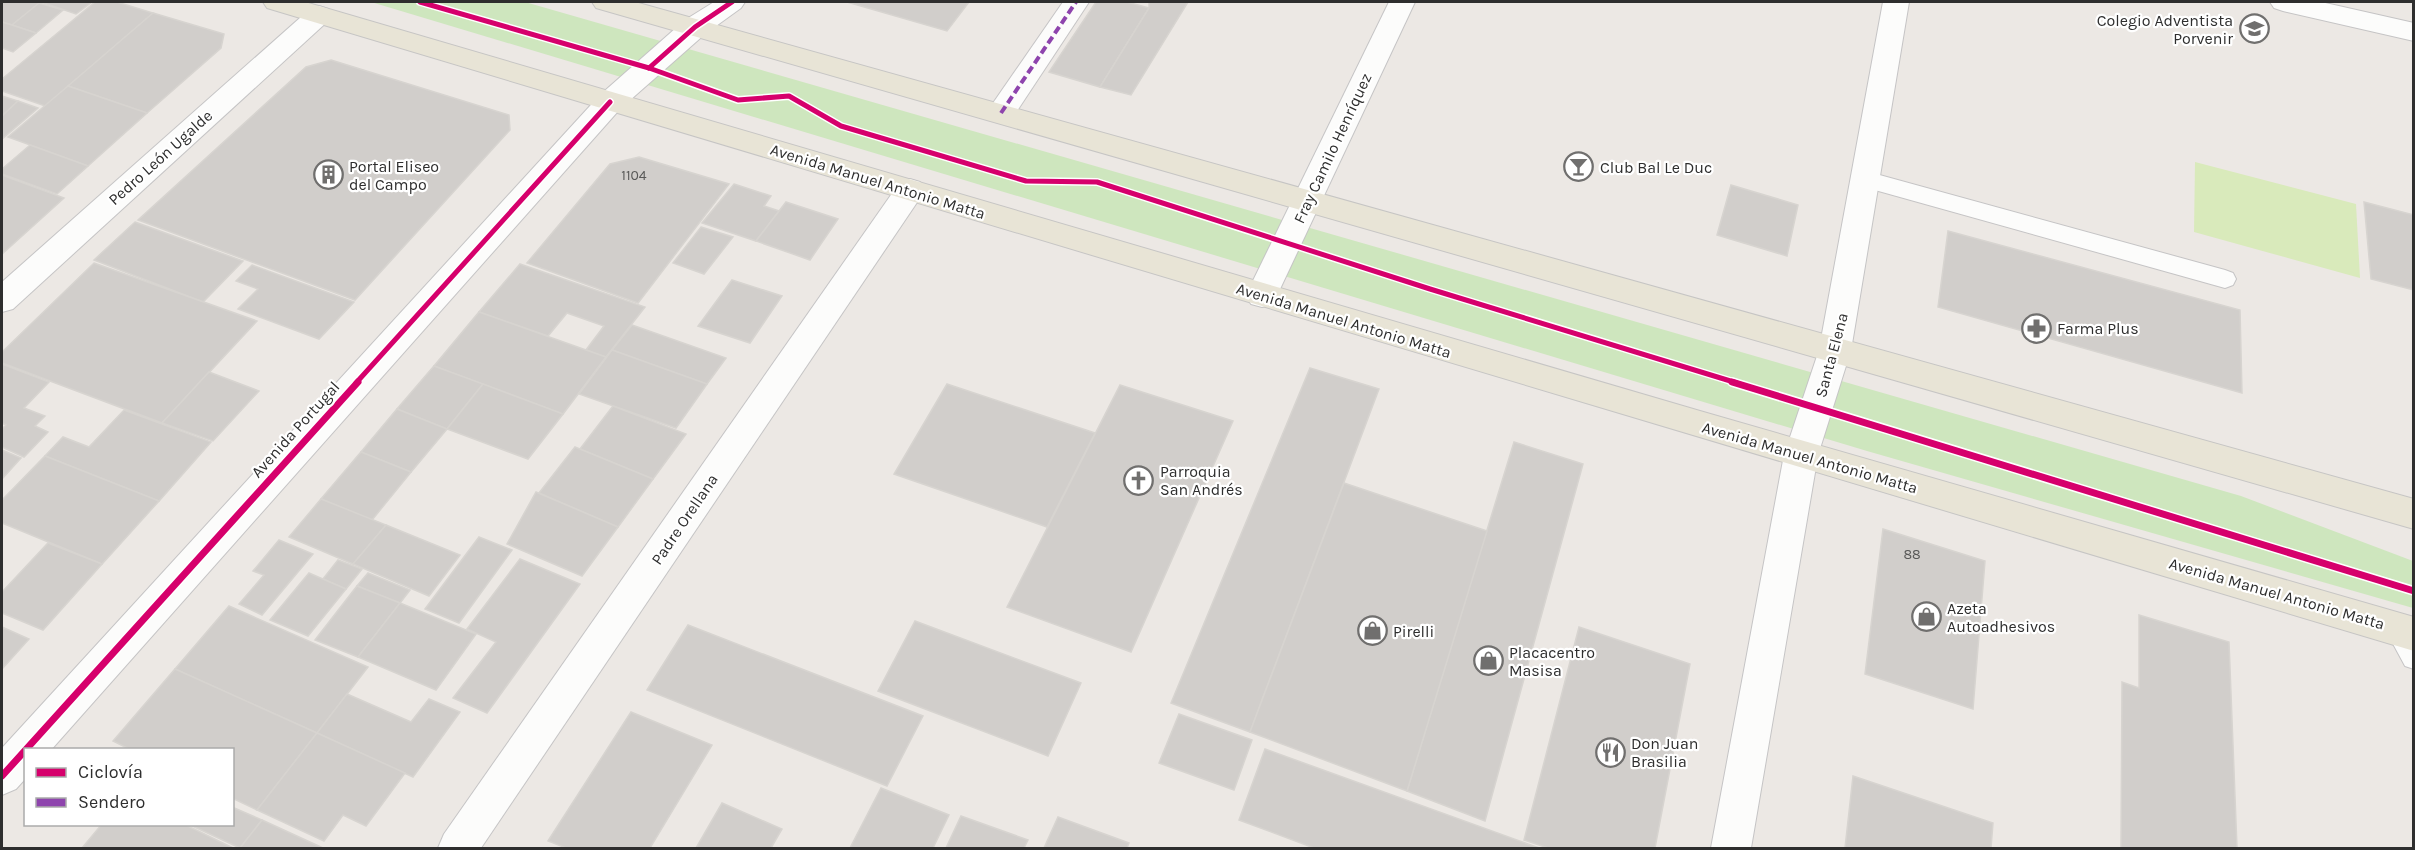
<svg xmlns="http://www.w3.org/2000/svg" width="2415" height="850" font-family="Karla,sans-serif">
	<rect width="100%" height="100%" fill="#ece8e4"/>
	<path fill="#cee6be" d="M 371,2 L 525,2 L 2241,496 L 2413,561 L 2413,608 L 1867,451 Z"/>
	<path fill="#d9eabb" d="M 2195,162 L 2356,204 L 2360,278 L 2194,232 Z"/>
	<g fill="#d1cecb" stroke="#d7d4d0" stroke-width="1.5">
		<path d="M 2,2 L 41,2 L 12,25 L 2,22 Z"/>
		<path d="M 41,2 L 92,2 L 76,14 Z"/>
		<path d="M 95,2 L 117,2 L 153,13 L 45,106 L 2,91 L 2,79 Z"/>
		<path d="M 847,2 L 969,2 L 947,31 Z"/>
		<path d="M 1096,2 L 1127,2 L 1149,8 L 1100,87 L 1049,72 Z"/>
		<path d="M 1149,2 L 1188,2 L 1131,95 L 1100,87 L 1149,8 Z"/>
		<path d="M 39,3 L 63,10 L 36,33 L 12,25 Z"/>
		<path d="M 153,13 L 224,34 L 221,48 L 147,113 L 68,86 Z"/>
		<path d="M 2,22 L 12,25 L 36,33 L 13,52 L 2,48 Z"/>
		<path d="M 331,60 L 509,115 L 510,130 L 355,300 L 138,220 L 306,67 Z"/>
		<path d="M 68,86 L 147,113 L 88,166 L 8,137 Z"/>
		<path d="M 2,96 L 18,101 L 2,116 Z"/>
		<path d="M 18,101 L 38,108 L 2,139 L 2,116 Z"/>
		<path d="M 30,145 L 88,166 L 57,194 L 2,174 L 2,169 Z"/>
		<path d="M 639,157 L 729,184 L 638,303 L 527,263 L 610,164 Z"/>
		<path d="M 2,175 L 64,198 L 2,254 Z"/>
		<path d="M 734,184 L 771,196 L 764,206 L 779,211 L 756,241 L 702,223 Z"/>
		<path d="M 1731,185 L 1798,205 L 1787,256 L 1717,235 Z"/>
		<path d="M 786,202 L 838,219 L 810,260 L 756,241 Z"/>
		<path d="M 2364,202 L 2414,215 L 2414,290 L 2371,279 Z"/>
		<path d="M 135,222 L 243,261 L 203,302 L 94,260 Z"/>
		<path d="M 701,227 L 733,237 L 704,274 L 673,263 Z"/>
		<path d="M 1948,231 L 2240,310 L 2242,393 L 1938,307 Z"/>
		<path d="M 94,263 L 257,321 L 162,423 L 2,363 L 2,352 Z"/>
		<path d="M 520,264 L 645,307 L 606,357 L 586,350 L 604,326 L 567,313 L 548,336 L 479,312 Z"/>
		<path d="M 252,265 L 354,302 L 319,339 L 238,309 L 258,289 L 236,281 Z"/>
		<path d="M 732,280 L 782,296 L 750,343 L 698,326 Z"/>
		<path d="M 479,312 L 586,350 L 606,357 L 563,414 L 434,366 Z"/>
		<path d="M 632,325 L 726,358 L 707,384 L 612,350 Z"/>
		<path d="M 612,350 L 707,384 L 676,428 L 579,394 Z"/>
		<path d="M 2,364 L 49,382 L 24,408 L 45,416 L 35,426 L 48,432 L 24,457 L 2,447 L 2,429 L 6,425 L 2,423 Z"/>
		<path d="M 434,366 L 483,384 L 447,429 L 397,409 Z"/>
		<path d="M 1310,368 L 1379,389 L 1250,732 L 1171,703 Z"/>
		<path d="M 209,372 L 259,391 L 213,441 L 162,423 Z"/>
		<path d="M 483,384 L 563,414 L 528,459 L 447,429 Z"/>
		<path d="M 947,384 L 1095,433 L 1047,527 L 894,474 Z"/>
		<path d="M 1120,385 L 1233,421 L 1131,652 L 1007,607 Z"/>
		<path d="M 613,406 L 686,434 L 653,479 L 580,449 Z"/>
		<path d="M 397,409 L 447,429 L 411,472 L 361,452 Z"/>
		<path d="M 124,410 L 211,442 L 159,501 L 45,456 L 63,437 L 89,447 Z"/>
		<path d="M 1514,442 L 1583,464 L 1485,821 L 1407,791 Z"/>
		<path d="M 575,447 L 653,479 L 618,527 L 539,493 Z"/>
		<path d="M 2,450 L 21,458 L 2,479 Z"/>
		<path d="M 361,452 L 411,472 L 372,520 L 321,499 Z"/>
		<path d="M 45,456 L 159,501 L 102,564 L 2,523 L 2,500 Z"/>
		<path d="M 1344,483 L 1487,531 L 1407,791 L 1250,732 Z"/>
		<path d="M 536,492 L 618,527 L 582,576 L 507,544 Z"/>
		<path d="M 321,499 L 386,525 L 353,564 L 289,537 Z"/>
		<path d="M 386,525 L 460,555 L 429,596 L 353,564 Z"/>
		<path d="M 1883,529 L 1985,561 L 1973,709 L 1865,674 Z"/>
		<path d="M 479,537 L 512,550 L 459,623 L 425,609 Z"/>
		<path d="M 279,540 L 313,554 L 262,615 L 239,604 L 264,575 L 253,571 Z"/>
		<path d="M 48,543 L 102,564 L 43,630 L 2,613 L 2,592 Z"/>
		<path d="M 520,559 L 580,584 L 487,713 L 453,698 L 496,642 L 467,629 Z"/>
		<path d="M 338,560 L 362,569 L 346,589 L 323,579 Z"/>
		<path d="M 309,573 L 346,589 L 308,636 L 270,620 Z"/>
		<path d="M 368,573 L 410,590 L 400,603 L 357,586 Z"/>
		<path d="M 357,586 L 400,603 L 358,657 L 315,640 Z"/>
		<path d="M 400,603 L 476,634 L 436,690 L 358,657 Z"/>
		<path d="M 229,606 L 368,667 L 317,733 L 175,669 Z"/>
		<path d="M 2139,615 L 2229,642 L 2237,848 L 2121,848 L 2122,682 L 2139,688 Z"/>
		<path d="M 915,621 L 1081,683 L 1048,756 L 878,691 Z"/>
		<path d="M 688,625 L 923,716 L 887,786 L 647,690 Z"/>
		<path d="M 2,627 L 29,639 L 2,669 Z"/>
		<path d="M 1579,627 L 1690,664 L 1655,848 L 1548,848 L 1524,840 Z"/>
		<path d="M 175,669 L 317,733 L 257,810 L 232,798 L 232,750 L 131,750 L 113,741 Z"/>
		<path d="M 347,694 L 411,722 L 429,699 L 460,712 L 413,777 L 317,733 Z"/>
		<path d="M 631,712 L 712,745 L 650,848 L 566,848 L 548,841 Z"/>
		<path d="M 1179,714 L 1252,740 L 1234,790 L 1159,763 Z"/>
		<path d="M 317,733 L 405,773 L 366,826 L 343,815 L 324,841 L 257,810 Z"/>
		<path d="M 1265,749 L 1539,848 L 1314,848 L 1239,820 Z"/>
		<path d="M 1853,776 L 1993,823 L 1991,848 L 1845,848 Z"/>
		<path d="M 881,788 L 949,815 L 933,848 L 850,848 Z"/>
		<path d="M 722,803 L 782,829 L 771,848 L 696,848 Z"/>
		<path d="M 232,807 L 262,820 L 240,848 L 188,824 L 232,824 Z"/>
		<path d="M 961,816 L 1028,840 L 1024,848 L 946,848 Z"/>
		<path d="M 1058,817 L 1129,843 L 1127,848 L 1044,848 Z"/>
		<path d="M 262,820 L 323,848 L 240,848 Z"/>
		<path d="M 102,824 L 184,824 L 233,848 L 82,848 Z"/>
	</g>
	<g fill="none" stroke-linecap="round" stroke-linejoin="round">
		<defs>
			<g id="service">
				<path d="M 1865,171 L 2225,270 L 2233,273 L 2236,279 L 2233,285 L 2225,288 L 1857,185 L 1854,179 L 1857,173 Z"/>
				<path d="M 2398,617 C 2415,625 2414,650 2414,669 L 2405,666 L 2385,629 L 2389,620 Z"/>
			</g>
			<g id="minor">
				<path d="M 1063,2 L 1089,2 L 1011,120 L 1001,123 L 991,120 L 987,113 L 991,106 Z"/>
				<path d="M 2270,2 L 2321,2 L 2414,23 L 2414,41 L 2283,11 L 2274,8 Z"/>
				<path d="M 319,6 L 328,9 L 332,15 L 328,21 L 13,309 L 2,312 L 2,282 L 310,9 Z"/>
				<path d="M 910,179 L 920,182 L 925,190 L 920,198 L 481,848 L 438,848 L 444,834 L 900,182 Z"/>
			</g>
			<g id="tertiary">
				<path d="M 1389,2 L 1415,2 L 1273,304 L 1262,307 L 1251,304 L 1246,295 Z"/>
				<path d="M 1883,2 L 1909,2 L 1851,350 L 1818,455 L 1751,848 L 1711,848 L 1784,455 L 1819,350 Z"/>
				<path d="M 610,92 L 620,95 L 624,102 L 620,109 L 51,750 L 26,750 L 26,778 L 16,789 L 2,795 L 2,748 L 600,95 Z"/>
			</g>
			<path id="secondary" d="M 714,2 L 745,2 L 741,8 L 705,34 L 620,109 L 610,112 L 600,109 L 596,102 L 600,95 L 685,20 Z"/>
			<g id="primary">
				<path d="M 263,2 L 305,2 L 1700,411 L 2414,617 L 2414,651 L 267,8 Z"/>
				<path d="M 592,2 L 635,2 L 2414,499 L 2414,529 L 596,8 Z"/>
			</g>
		</defs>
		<use href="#service" stroke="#c5c4c5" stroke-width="2"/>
		<use href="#minor" stroke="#c5c4c5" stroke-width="2"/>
		<use href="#tertiary" stroke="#c5c4c5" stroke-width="2"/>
		<use href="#secondary" stroke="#c5c4c5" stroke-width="2"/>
		<use href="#primary" stroke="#c6c5c4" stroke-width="2"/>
		<use href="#service" fill="#fcfcfb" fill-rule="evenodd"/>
		<use href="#minor" fill="#fcfcfb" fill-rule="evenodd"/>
		<use href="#tertiary" fill="#fcfcfb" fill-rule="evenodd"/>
		<use href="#secondary" fill="#fcfcfb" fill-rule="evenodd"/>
		<use href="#primary" fill="#e8e4d6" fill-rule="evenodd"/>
		<path stroke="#8e44ad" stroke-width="4" stroke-dasharray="8 4" stroke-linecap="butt" d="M 1001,113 L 1076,2"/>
		<defs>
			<g id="cycleway-far1">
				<path d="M 420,2 L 649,68 L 738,100 L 789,96 L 841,126 L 1026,181 L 1097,182 L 1430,289 L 1737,383"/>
				<path d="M 649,68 L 695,27 L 732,2"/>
				<path d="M 356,383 L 610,102"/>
			</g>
			<g id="cycleway">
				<path d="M 1732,382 L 2414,591"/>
				<path d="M 2,776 L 358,382"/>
			</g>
		</defs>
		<use href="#cycleway-far1" stroke="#fff" stroke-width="8"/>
		<use href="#cycleway" stroke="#fff" stroke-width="10"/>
		<use href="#cycleway-far1" stroke="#d6006c" stroke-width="5"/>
		<use href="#cycleway" stroke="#d6006c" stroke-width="7"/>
	</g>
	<defs>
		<symbol id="university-ring" viewBox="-11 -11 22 22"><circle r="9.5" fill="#fff" stroke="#706f6e" stroke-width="1.5"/><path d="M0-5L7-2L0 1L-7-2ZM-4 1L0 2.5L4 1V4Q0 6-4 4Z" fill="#706f6e"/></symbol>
		<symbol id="bar-ring" viewBox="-11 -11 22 22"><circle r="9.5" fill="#fff" stroke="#706f6e" stroke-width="1.5"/><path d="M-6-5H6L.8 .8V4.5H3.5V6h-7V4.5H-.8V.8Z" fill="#706f6e"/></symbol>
		<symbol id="building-ring" viewBox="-11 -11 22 22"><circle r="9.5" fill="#fff" stroke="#706f6e" stroke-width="1.5"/><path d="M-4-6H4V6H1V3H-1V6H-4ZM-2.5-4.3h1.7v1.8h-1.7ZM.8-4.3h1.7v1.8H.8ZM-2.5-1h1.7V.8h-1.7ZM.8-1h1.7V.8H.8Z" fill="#706f6e"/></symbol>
		<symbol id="pharmacy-ring" viewBox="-11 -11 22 22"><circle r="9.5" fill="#fff" stroke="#706f6e" stroke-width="1.5"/><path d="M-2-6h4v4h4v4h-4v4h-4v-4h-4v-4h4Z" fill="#706f6e"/></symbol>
		<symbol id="church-ring" viewBox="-11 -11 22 22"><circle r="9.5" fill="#fff" stroke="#706f6e" stroke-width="1.5"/><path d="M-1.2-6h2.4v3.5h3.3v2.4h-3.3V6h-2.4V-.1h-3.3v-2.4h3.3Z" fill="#706f6e"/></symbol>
		<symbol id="shop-ring" viewBox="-11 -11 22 22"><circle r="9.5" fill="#fff" stroke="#706f6e" stroke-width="1.5"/><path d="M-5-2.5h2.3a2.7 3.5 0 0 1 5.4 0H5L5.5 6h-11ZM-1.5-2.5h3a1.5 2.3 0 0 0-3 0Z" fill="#706f6e"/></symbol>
		<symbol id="restaurant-ring" viewBox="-11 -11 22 22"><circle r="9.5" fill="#fff" stroke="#706f6e" stroke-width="1.5"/><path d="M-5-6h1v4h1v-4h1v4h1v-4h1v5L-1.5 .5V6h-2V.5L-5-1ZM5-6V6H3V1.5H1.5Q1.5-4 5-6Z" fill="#706f6e"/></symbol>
	</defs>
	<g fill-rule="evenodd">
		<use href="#university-ring" x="2238" y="12" width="33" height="33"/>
		<use href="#bar-ring" x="1562" y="150" width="33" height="33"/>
		<use href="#building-ring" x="312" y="158" width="33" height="33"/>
		<use href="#pharmacy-ring" x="2020" y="312" width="33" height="33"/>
		<use href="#church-ring" x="1122" y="464" width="33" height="33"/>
		<use href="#shop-ring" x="1910" y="600" width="33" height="33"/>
		<use href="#shop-ring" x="1356" y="614" width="33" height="33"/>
		<use href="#shop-ring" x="1472" y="644" width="33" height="33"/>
		<use href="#restaurant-ring" x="1594" y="736" width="33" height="33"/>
	</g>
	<g text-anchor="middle" stroke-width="4.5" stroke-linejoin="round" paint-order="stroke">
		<g font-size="14" fill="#585857">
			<text x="634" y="180">1104</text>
			<text x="1912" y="559">88</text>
		</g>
		<g font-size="16" fill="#2e2e2e" stroke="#fff" text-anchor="start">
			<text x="2233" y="26" text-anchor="end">Colegio Adventista<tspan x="2233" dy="18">Porvenir</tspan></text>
			<text x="349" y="172">Portal Eliseo<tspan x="349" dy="18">del Campo</tspan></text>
			<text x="1600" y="173">Club Bal Le Duc</text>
			<text x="2057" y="334">Farma Plus</text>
			<text x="1160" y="477">Parroquia<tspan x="1160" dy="18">San Andrés</tspan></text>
			<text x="1947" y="614">Azeta<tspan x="1947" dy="18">Autoadhesivos</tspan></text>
			<text x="1393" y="637">Pirelli</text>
			<text x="1509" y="658">Placacentro<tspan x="1509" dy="18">Masisa</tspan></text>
			<text x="1631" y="749">Don Juan<tspan x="1631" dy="18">Brasilia</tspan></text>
		</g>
		<g font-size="16" fill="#2e2e2e" stroke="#fff">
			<text transform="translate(1332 148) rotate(-65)" y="6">Fray Camilo Henríquez</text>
			<text transform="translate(160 157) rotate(-42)" y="6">Pedro León Ugalde</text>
			<text transform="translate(878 181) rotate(17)" y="6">Avenida Manuel Antonio Matta</text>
			<text transform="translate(1344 320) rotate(17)" y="6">Avenida Manuel Antonio Matta</text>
			<text transform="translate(1831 355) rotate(-75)" y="6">Santa Elena</text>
			<text transform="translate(295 429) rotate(-48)" y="6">Avenida Portugal</text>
			<text transform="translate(1810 457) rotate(16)" y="6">Avenida Manuel Antonio Matta</text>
			<text transform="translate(684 519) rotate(-56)" y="6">Padre Orellana</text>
			<text transform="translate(2277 593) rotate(16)" y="6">Avenida Manuel Antonio Matta</text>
		</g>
	</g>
	<rect width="2415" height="850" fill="none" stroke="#2e2e2e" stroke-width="6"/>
	<rect x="24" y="748" width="210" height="78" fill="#ffffff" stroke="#ababab" stroke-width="1.5"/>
	<rect x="36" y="768" width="30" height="9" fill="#d6006c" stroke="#ababab" stroke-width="1.5"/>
	<text x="78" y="778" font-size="18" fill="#2e2e2e">Ciclovía</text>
	<rect x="36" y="798" width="30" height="9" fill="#8e44ad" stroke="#ababab" stroke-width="1.5"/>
	<text x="78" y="808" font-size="18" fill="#2e2e2e">Sendero</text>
</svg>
